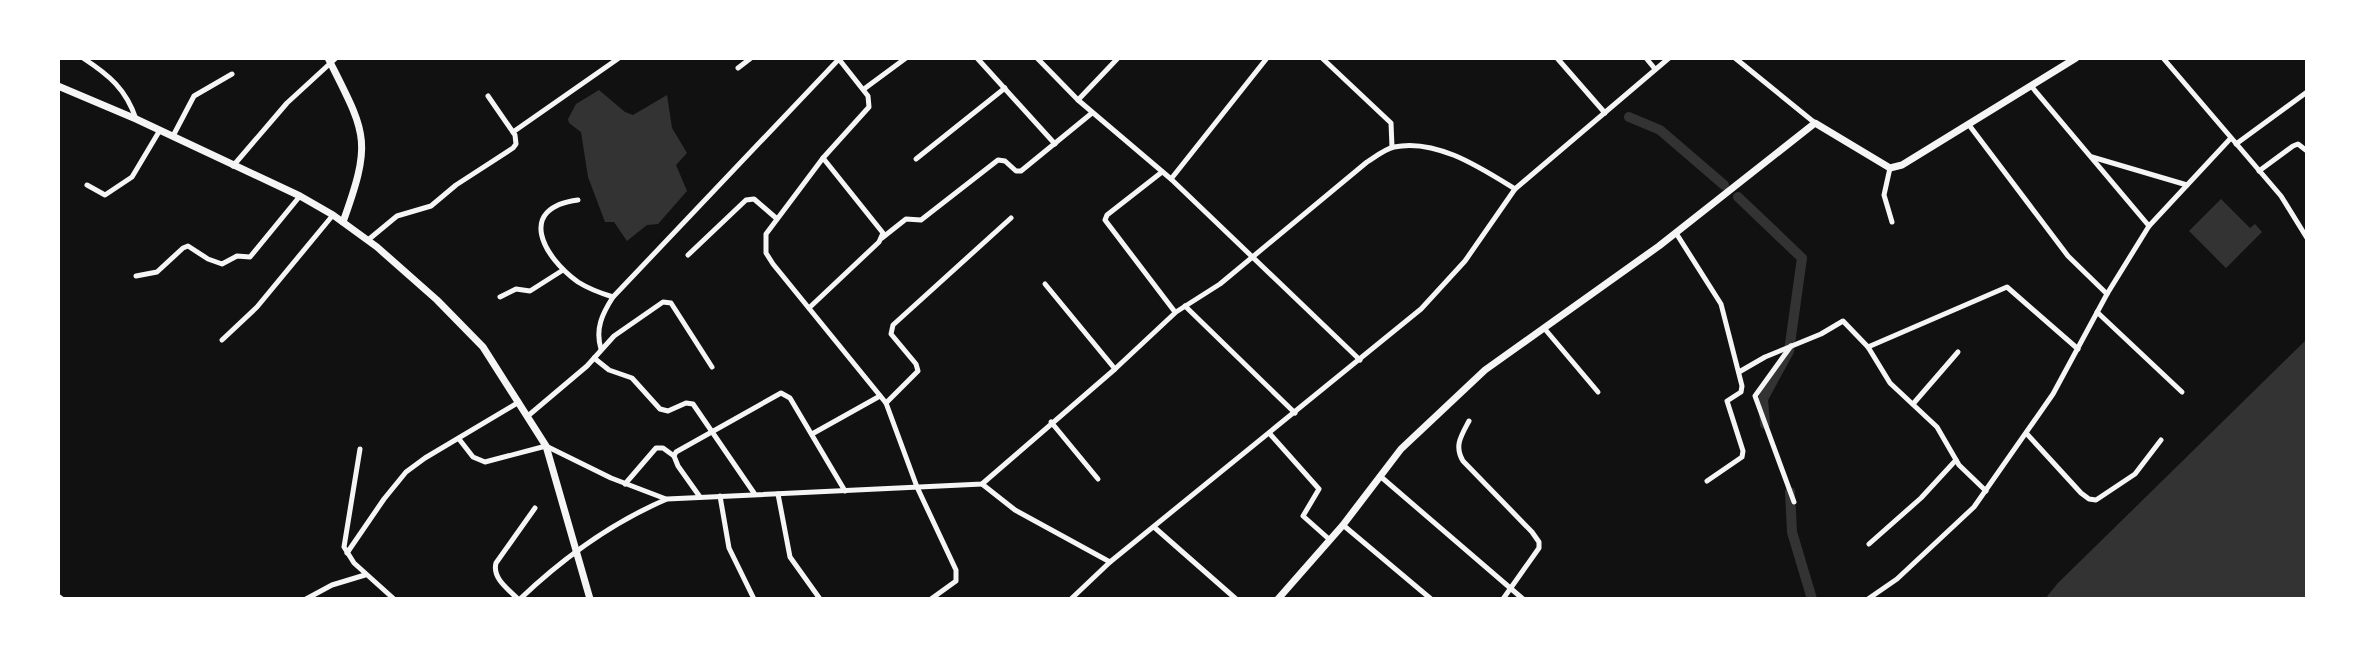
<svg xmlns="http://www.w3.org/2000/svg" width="2365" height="657" font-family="'Zilla Slab',serif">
	<rect width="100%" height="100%" fill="#111"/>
	<g fill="#333">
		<path d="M 599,90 L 625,112 L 633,115 L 667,95 L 672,128 L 687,153 L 676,165 L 687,191 L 658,224 L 647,225 L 627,241 L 614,222 L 605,222 L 588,177 L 581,132 L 569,123 L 568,119 L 576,104 Z"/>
		<path d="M 2221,199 L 2250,228 L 2255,224 L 2262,232 L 2226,268 L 2189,231 Z"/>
		<path d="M 2307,339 L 2307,599 L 2045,599 L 2058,583 Z"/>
	</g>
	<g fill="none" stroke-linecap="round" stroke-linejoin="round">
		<g stroke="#333" stroke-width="10">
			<path d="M 1629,117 L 1660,130 L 1724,185"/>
			<path d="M 1738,197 L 1802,258 L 1789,351 L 1763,399 L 1765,424"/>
			<path d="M 1790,492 L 1792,532 L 1812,599"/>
		</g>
		<g stroke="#f5f5f5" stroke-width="5">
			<path d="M 83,58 C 109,75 126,89 136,119"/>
			<path d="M 838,58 L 868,96 L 869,107 L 823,158 L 766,234 L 766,253 L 773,264 L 886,403 L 917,487 L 956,570 L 956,581 L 931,599"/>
			<path d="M 977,58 L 1055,144"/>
			<path d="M 1037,58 L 1078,100 L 1118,58"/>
			<path d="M 1322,58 L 1391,123 L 1392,147"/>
			<path d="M 1557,58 L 1605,113"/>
			<path d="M 1646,58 L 1655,69"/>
			<path d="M 1735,58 L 1815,123"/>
			<path d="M 2163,58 L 2281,196 L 2307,238"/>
			<path d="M 738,68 L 751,58"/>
			<path d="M 2032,87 L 2149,226 L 2230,139"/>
			<path d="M 864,89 L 906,58"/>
			<path d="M 1078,100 L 1171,179 L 1360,360"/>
			<path d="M 1969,125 L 2068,256 L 2107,294"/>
			<path d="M 513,132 L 619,58"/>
			<path d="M 173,136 L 194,96 L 232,74"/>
			<path d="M 2236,144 L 2307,92"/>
			<path d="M 2092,157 L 2187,185"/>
			<path d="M 916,159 L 1005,88"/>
			<path d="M 233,166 L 287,103 L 336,58"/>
			<path d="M 1890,168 L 1884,195 L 1892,222"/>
			<path d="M 2259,171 L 2293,146 L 2298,144 L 2307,151"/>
			<path d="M 1162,172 L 1107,215 L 1105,220 L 1175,312"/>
			<path d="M 1171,179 L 1267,58"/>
			<path d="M 87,185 L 105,195 L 132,177 L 160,130"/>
			<path d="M 578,200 C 516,208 543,257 578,282 C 589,289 600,293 613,297"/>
			<path d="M 1676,233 L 1721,304 L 1742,386 L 1741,392 L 1727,401 L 1743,451 L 1742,457 L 1707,481"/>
			<path d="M 882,238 L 906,219 L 921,220 L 998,160 L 1005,161 L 1016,171 L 1021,171 L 1092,113"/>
			<path d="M 368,240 L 397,216 L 431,206 L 456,185 L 513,148 L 516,144 L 515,135 L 488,96"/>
			<path d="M 688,255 L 746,200 L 754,199 L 776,218"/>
			<path d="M 136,276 L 157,272 L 183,248 L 188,246 L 208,259 L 222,264 L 237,256 L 250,257 L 300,196"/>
			<path d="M 1045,284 L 1115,369"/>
			<path d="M 500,297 L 516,289 L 530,291 L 563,270"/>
			<path d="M 1185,306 L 1295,413"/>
			<path d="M 809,308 L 879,242 L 883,233 L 823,158"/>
			<path d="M 2097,312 L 2182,392"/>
			<path d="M 1544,328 L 1598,392"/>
			<path d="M 222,340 L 257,307 L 333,215"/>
			<path d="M 1791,346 L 1755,396 L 1794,502"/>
			<path d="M 1868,347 L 2007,287 L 2078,349"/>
			<path d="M 601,349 C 595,329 602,314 613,297 L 839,59"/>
			<path d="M 594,358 L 609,370 L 632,378 L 660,409 L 668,411 L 686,403 L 693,404 L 754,493"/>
			<path d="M 1739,372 L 1765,357 L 1821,334 L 1843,321 L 1868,347 L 1890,383 L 1937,427 L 1959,465 L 1986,491"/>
			<path d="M 886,403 L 918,371 L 916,364 L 891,334 L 893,325 L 1011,218"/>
			<path d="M 1913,404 L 1958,352"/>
			<path d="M 529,415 L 587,366 L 614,336 L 663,302 L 671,303 L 712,367"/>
			<path d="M 1469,421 C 1461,436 1454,446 1463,461 L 1532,532 L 1539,542 L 1539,548 L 1503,599"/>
			<path d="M 1051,422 L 1098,479"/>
			<path d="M 812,434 L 880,396"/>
			<path d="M 1270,434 L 1319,489 L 1303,516 L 1330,540"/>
			<path d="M 2027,434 L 2081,493 L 2089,499 L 2096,500 L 2135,474 L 2161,440"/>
			<path d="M 459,439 L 473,457 L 485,462 L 546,446 L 611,478 L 666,499"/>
			<path d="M 360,449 L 344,547 L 354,563 L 394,599"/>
			<path d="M 1380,476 L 1523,599"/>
			<path d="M 625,484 L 656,448 L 663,448 L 674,456"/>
			<path d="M 982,484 L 1015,510 L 1110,562"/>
			<path d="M 778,494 L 790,557 L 820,599"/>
			<path d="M 720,496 L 729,548 L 754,599"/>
			<path d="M 700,497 L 678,466 L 674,456 L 676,452 L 781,393 L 790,398 L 845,491"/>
			<path d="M 1343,525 L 1431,599"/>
			<path d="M 1154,527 L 1236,599"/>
			<path d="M 1869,544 L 1921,498 L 1956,460"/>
			<path d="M 347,553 L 384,499 L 406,472 L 425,458 L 519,402"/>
			<path d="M 58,596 L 62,599"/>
			<path d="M 306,599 L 332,585 L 365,575"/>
			<path d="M 518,599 C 508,589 492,578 496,563 L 535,508"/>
			<path d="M 520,599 C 562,559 613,522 667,499 L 982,484 L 1115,369 L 1176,312 L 1220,284 L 1367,162 C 1375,157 1385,149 1394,147 C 1436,138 1481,168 1515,189"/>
			<path d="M 1071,599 L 1110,562 L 1421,309 L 1465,261 L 1515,189 L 1669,58"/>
			<path d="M 1868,599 L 1897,579 L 1974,507 L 2053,394 L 2107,294 L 2149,226"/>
		</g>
		<g stroke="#f5f5f5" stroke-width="7">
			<path d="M 328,58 C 366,134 373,139 343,222"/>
			<path d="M 58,86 L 136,119 L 300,196 L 333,215 L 377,247 L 437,300 L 483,347 L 546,446 L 590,599"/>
			<path d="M 1278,599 L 1343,525 L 1401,449 L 1485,370 L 1659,246 L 1815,123 L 1890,168 L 1902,165 L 2076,58"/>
		</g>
	</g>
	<rect width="2365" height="657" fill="none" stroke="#ffffff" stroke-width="120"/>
</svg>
